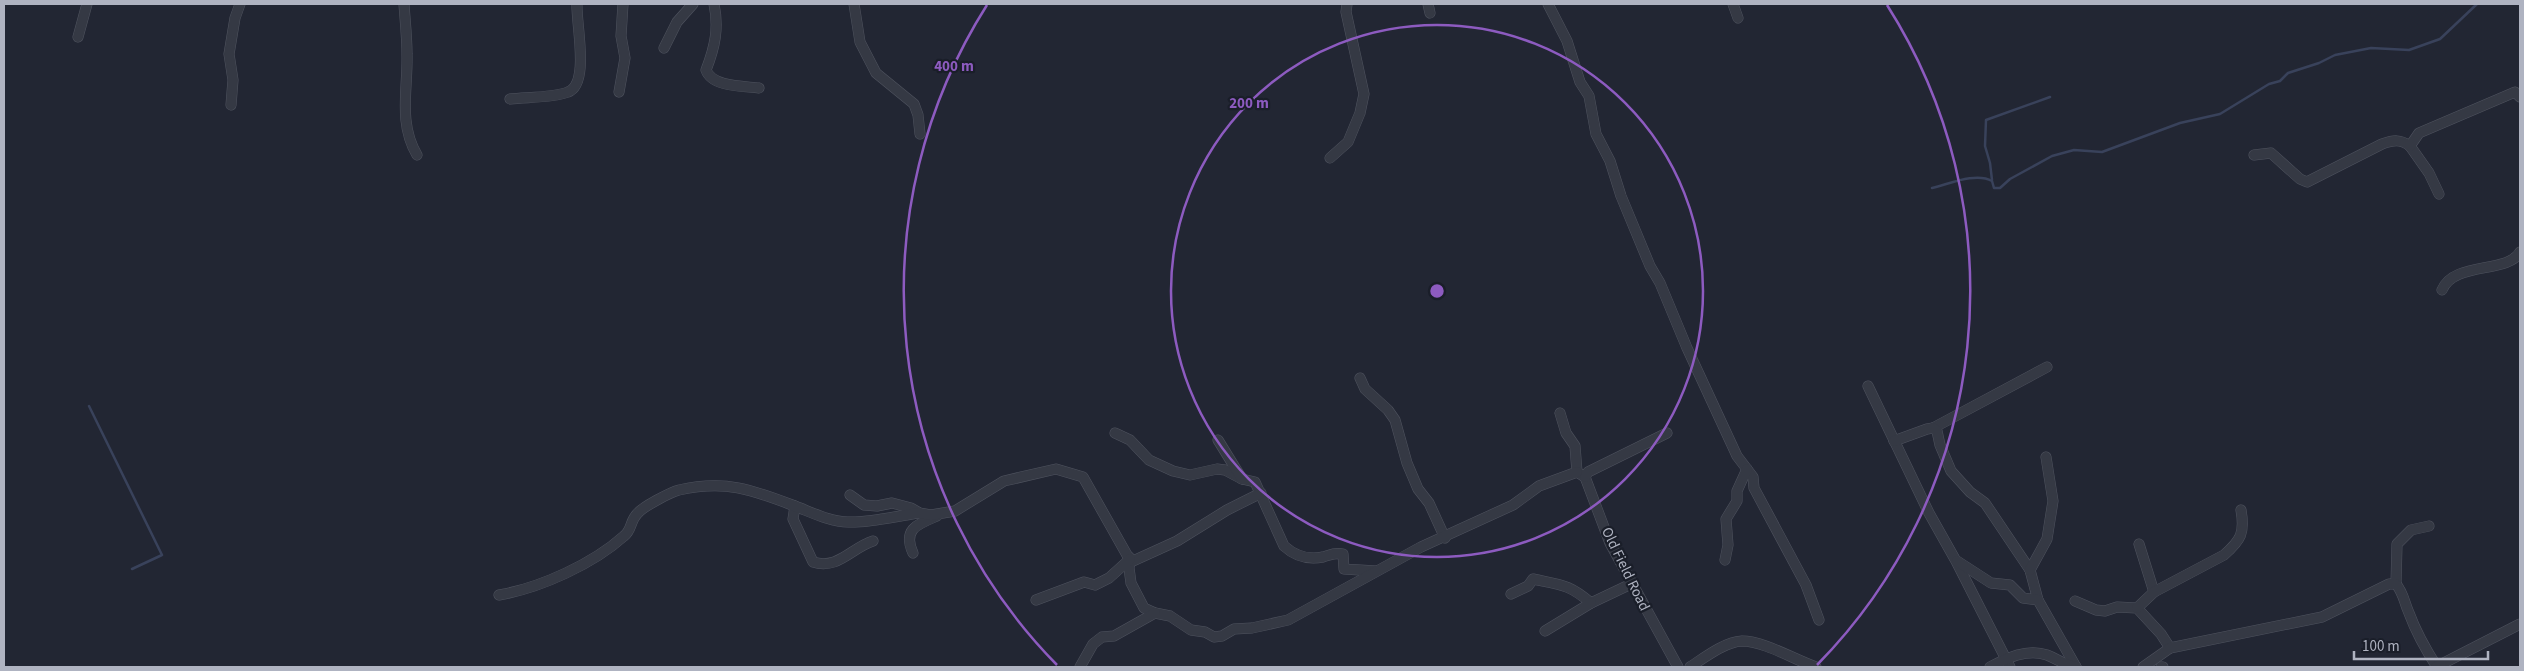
<svg xmlns="http://www.w3.org/2000/svg" width="2524" height="671" font-family="'Source Sans 3',sans-serif">
	<rect width="100%" height="100%" fill="#222633"/>
	<g fill="none" stroke-linecap="round" stroke-linejoin="round">
		<g stroke="#39425b" stroke-width="2.5">
			<path d="M 1992,180 L 1990,163 L 1985,146 L 1986,120 L 2050,97"/>
			<path d="M 1932,188 C 1949,184 1976,172 1992,181 L 1994,188 L 2000,188 L 2010,179 L 2052,156 L 2074,150 L 2102,152 L 2180,123 L 2220,114 L 2269,84 L 2280,81 L 2288,73 L 2319,63 L 2335,55 L 2371,48 L 2409,50 L 2440,39 L 2477,4"/>
			<path d="M 89,406 L 162,555 L 132,569"/>
		</g>
		<defs>
			<g id="minor">
				<path d="M 404,4 C 405,20 407,37 407,54 C 408,89 398,123 417,155"/>
				<path d="M 714,4 C 719,28 715,47 706,70 C 712,87 743,86 759,88"/>
				<path d="M 854,4 L 860,42 L 876,73 L 914,104 L 918,115 L 920,134"/>
				<path d="M 1428,4 L 1430,13"/>
				<path d="M 1548,4 L 1567,41 L 1580,82 L 1589,96 L 1596,134 L 1610,161 L 1621,196 L 1650,266 L 1660,283 L 1687,348 L 1737,456 L 1753,477 L 1754,488 L 1806,585 L 1819,620"/>
				<path d="M 1733,4 L 1738,18"/>
				<path d="M 78,37 L 87,4"/>
				<path d="M 664,48 L 677,22 L 693,4"/>
				<path d="M 619,92 L 625,58 L 621,36 L 623,4"/>
				<path d="M 510,99 C 526,97 553,98 568,92 C 590,84 576,24 577,4"/>
				<path d="M 231,105 L 233,80 L 229,54 L 235,18 L 240,4"/>
				<path d="M 2410,146 L 2429,173 L 2439,194"/>
				<path d="M 2254,155 L 2271,153 L 2300,179 L 2307,182 L 2382,144 C 2394,140 2400,139 2410,146 L 2419,133 L 2515,92 L 2520,97"/>
				<path d="M 1330,158 L 1348,142 L 1360,113 L 1364,94 L 1346,12 L 1347,4"/>
				<path d="M 2442,290 C 2454,261 2508,274 2520,252"/>
				<path d="M 1360,378 L 1365,389 L 1388,410 L 1395,420 L 1407,463 L 1418,489 L 1429,503 L 1445,538"/>
				<path d="M 1868,386 L 1929,513 L 1956,561 L 2010,667"/>
				<path d="M 1560,413 L 1566,433 L 1575,446 L 1577,472"/>
				<path d="M 1933,428 L 2047,367"/>
				<path d="M 1115,433 L 1130,440 L 1149,460 L 1173,471 L 1190,475 L 1217,469 L 1225,470 L 1242,479"/>
				<path d="M 1218,440 L 1242,479 L 1255,482 L 1284,546 C 1295,556 1308,560 1323,557 C 1330,555 1335,552 1343,554 L 1344,569 L 1376,571"/>
				<path d="M 1894,441 L 1927,429 L 1933,428 L 1937,431 L 1940,445 L 1951,471 L 1970,492 L 1985,503 L 2030,570 L 2038,600"/>
				<path d="M 1577,472 L 1585,477 L 1610,543 L 1678,667"/>
				<path d="M 1585,477 L 1588,472 L 1667,433"/>
				<path d="M 850,495 L 864,505 L 877,506 L 892,503 L 911,508 L 918,512"/>
				<path d="M 795,506 L 793,519 L 813,562 C 838,570 851,548 873,541"/>
				<path d="M 2139,544 L 2154,592"/>
				<path d="M 913,553 C 902,529 918,524 937,516"/>
				<path d="M 1130,559 L 1129,568 L 1131,583 L 1144,608 L 1155,613 L 1170,616 L 1191,630 L 1205,632 L 1214,637 L 1222,636 L 1234,629 L 1252,628 L 1288,620 L 1421,547 L 1513,505 L 1539,486 L 1577,472"/>
				<path d="M 1725,560 L 1728,545 L 1726,519 L 1737,501 L 1737,491 L 1747,469"/>
				<path d="M 1957,561 L 1991,583 L 2010,585 L 2023,598 L 2038,600 L 2076,667"/>
				<path d="M 2030,570 L 2047,539 L 2053,501 L 2046,457"/>
				<path d="M 2396,584 L 2397,544 L 2411,530 L 2429,526"/>
				<path d="M 1511,594 L 1528,586 L 1533,579 C 1561,585 1569,584 1591,603 L 1631,584"/>
				<path d="M 499,595 C 540,588 593,564 624,536 C 632,530 630,521 637,514 C 642,507 671,492 679,490 C 729,479 755,491 800,508 C 815,514 832,522 848,522 C 870,523 896,516 919,513 L 931,515 L 955,511 L 1004,481 L 1056,469 L 1083,477 L 1127,555 L 1133,561 L 1177,541 L 1227,510 L 1261,493"/>
				<path d="M 1036,600 L 1084,582 L 1095,585 L 1109,578 L 1130,559"/>
				<path d="M 2075,601 L 2096,610 L 2105,611 L 2117,607 L 2137,608 L 2161,634 L 2170,648"/>
				<path d="M 2137,608 L 2154,592 L 2224,555 C 2241,540 2245,533 2241,510"/>
				<path d="M 1545,631 L 1591,603"/>
				<path d="M 1080,667 L 1093,644 L 1102,637 L 1114,636 L 1155,613"/>
				<path d="M 1690,667 C 1704,658 1724,642 1742,641 C 1764,641 1795,660 1816,667"/>
				<path d="M 1990,667 C 2007,658 2027,648 2047,655 C 2058,659 2063,665 2076,667"/>
				<path d="M 2143,667 L 2170,648 L 2322,617 L 2389,584 L 2396,584 C 2404,594 2404,602 2409,613 C 2416,632 2426,650 2437,667"/>
				<path d="M 2161,667 L 2163,667"/>
				<path d="M 2436,667 L 2520,624"/>
			</g>
		</defs>
		<use href="#minor" stroke="#4f535f" stroke-width="11"/>
		<use href="#minor" stroke="#353944" stroke-width="10"/>
	</g>
	<g fill="none" stroke="#8d5bc0" stroke-width="2.5">
		<circle cx="1437" cy="291" r="266"/>
		<path d="M1057 665A533 533 0 0 1 987 5M1887 5A533 533 0 0 1 1817 665"/>
	</g>
	<g text-anchor="middle" stroke-width="4.5" stroke-linejoin="round" paint-order="stroke">
		<g font-size="15" fill="#afb3c1" stroke="#1a1e29">
			<text transform="translate(1626 569) rotate(64)" y="5">Old Field Road</text>
		</g>
	</g>
	<circle cx="1437" cy="291" r="8" fill="#8d5bc0" stroke="#1a1e29" stroke-width="2.5"/>
	<g font-size="15" text-anchor="middle" font-weight="bold" fill="#8d5bc0" stroke="#1a1e29" stroke-width="4.5" stroke-linejoin="round" paint-order="stroke">
		<text x="954" y="71">400 m</text>
		<text x="1249" y="108">200 m</text>
	</g>
	<rect width="2524" height="671" fill="none" stroke="#afb3c1" stroke-width="10"/>
	<path d="M2354 651v8h134v-8" fill="none" stroke="#afb3c1" stroke-width="2.5"/>
	<text x="2362" y="651" font-size="15" fill="#afb3c1" stroke="#1a1e29" stroke-width="4" paint-order="stroke">100 m</text>
</svg>
